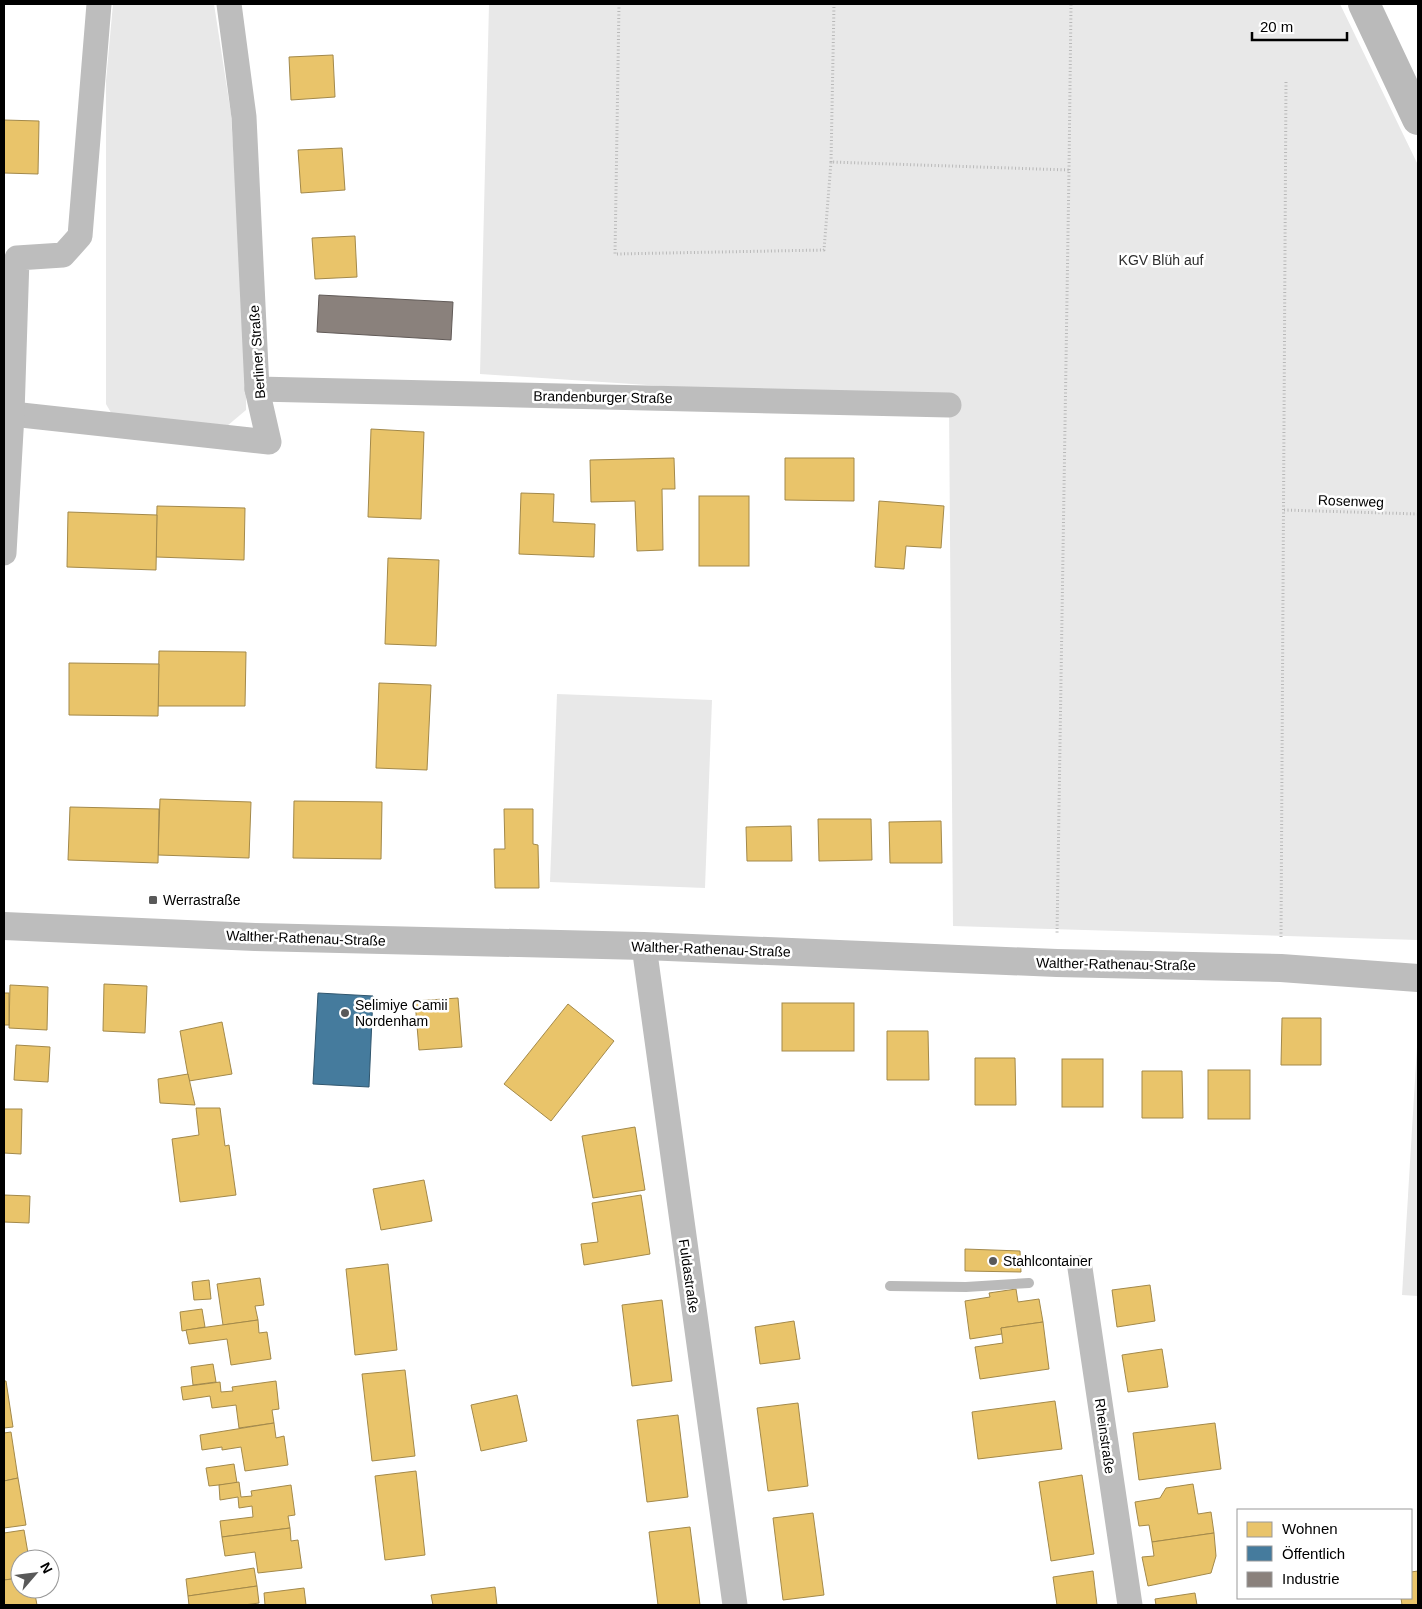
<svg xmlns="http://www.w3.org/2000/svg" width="1422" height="1609" font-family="Arial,sans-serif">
	<rect width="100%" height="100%" fill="#fff"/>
	<g fill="#e8e8e8">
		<path d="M 113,4 L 214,4 L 231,114 L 246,357 L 246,410 L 227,426 L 114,418 L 106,404 L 106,81 Z"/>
		<path d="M 489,4 L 1340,4 L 1418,165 L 1418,940 L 953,926 L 949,405 L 480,374 Z"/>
		<path d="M 557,694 L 712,700 L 705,888 L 550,882 Z"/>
		<path d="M 1418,1030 L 1418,1296 L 1402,1295 Z"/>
	</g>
	<g fill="#e9c46a" stroke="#a3894a">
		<path d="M 333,55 L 335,97 L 291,100 L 289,57 Z"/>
		<path d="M 4,120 L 39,121 L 38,174 L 4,173 Z"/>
		<path d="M 342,148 L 345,190 L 301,193 L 298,150 Z"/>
		<path d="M 355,236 L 357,277 L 315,279 L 312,238 Z"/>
		<path d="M 371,429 L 424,432 L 421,519 L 368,517 Z"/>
		<path d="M 674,458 L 675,489 L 662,489 L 663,550 L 637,551 L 635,501 L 591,502 L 590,460 Z"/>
		<path d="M 785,458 L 854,458 L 854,501 L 785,500 Z"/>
		<path d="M 521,493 L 554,494 L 553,522 L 595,524 L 594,557 L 519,554 Z"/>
		<rect x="699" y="496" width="50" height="70"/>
		<path d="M 879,501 L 944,506 L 941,548 L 906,546 L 904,569 L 875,567 Z"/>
		<path d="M 157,506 L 245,508 L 244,560 L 156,557 Z"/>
		<path d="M 68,512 L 157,515 L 156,570 L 67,567 Z"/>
		<path d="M 388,558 L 439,560 L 436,646 L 385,644 Z"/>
		<path d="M 159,651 L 246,652 L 245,706 L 158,706 Z"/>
		<path d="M 69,663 L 159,664 L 158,716 L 69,715 Z"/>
		<path d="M 379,683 L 431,685 L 427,770 L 376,768 Z"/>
		<path d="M 160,799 L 251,802 L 249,858 L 158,855 Z"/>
		<path d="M 294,801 L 382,802 L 381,859 L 293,858 Z"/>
		<path d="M 70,807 L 159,809 L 158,863 L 68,860 Z"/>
		<path d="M 504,809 L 533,809 L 533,844 L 538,845 L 539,888 L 495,888 L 494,849 L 505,849 Z"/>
		<path d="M 818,819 L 871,819 L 872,860 L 819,861 Z"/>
		<path d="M 941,821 L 942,863 L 890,863 L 889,822 Z"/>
		<path d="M 791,826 L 792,861 L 747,861 L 746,827 Z"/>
		<path d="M 104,984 L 147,986 L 145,1033 L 103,1031 Z"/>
		<path d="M 10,985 L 48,987 L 47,1030 L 9,1028 Z"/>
		<rect x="4" y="993" width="5" height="32"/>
		<path d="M 458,998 L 462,1047 L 419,1050 L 415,1001 Z"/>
		<rect x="782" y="1003" width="72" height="48"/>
		<path d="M 568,1004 L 614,1041 L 551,1121 L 504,1084 Z"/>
		<path d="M 1282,1018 L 1321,1018 L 1321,1065 L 1281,1065 Z"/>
		<path d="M 222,1022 L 232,1074 L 189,1081 L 180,1031 Z"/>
		<path d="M 887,1031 L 928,1031 L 929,1080 L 887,1080 Z"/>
		<path d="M 16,1045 L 50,1047 L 48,1082 L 14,1080 Z"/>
		<path d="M 975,1058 L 1015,1058 L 1016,1105 L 975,1105 Z"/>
		<rect x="1062" y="1059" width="41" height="48"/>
		<rect x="1208" y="1070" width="42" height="49"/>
		<path d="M 1142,1071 L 1182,1071 L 1183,1118 L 1142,1118 Z"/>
		<path d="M 188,1074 L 195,1105 L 160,1103 L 158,1079 Z"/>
		<path d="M 196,1108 L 220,1108 L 225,1146 L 229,1145 L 236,1195 L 180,1202 L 172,1139 L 199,1135 Z"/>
		<path d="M 4,1109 L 22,1109 L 21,1154 L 4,1153 Z"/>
		<path d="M 635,1127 L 645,1190 L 593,1198 L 582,1136 Z"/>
		<path d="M 424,1180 L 432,1221 L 381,1230 L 373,1189 Z"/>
		<path d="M 4,1195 L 30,1196 L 29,1223 L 4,1222 Z"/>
		<path d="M 641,1195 L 650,1254 L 584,1265 L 581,1244 L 598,1242 L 592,1203 Z"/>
		<path d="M 965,1249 L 1020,1251 L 1021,1272 L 965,1271 Z"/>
		<path d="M 388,1264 L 397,1350 L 355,1355 L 346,1269 Z"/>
		<path d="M 260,1278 L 264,1305 L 255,1306 L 258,1320 L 223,1325 L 217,1284 Z"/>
		<path d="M 209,1280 L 211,1299 L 194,1300 L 192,1282 Z"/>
		<path d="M 1150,1285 L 1155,1321 L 1117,1327 L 1112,1290 Z"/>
		<path d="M 1016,1289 L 1018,1302 L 1039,1299 L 1043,1322 L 1001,1328 L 1002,1334 L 970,1339 L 965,1301 L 990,1297 L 989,1293 Z"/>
		<path d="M 662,1300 L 672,1381 L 632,1386 L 622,1305 Z"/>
		<path d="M 202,1309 L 205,1327 L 182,1331 L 180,1312 Z"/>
		<path d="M 258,1320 L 259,1333 L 267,1332 L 271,1359 L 231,1365 L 227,1339 L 189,1344 L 186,1330 Z"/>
		<path d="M 794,1321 L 800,1359 L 760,1364 L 755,1327 Z"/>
		<path d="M 1043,1322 L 1049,1369 L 980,1379 L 975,1347 L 1003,1343 L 1001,1328 Z"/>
		<path d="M 1162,1349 L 1168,1387 L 1128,1392 L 1122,1355 Z"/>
		<path d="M 213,1364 L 216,1382 L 193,1385 L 191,1367 Z"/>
		<path d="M 405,1370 L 415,1456 L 372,1461 L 362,1374 Z"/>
		<path d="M 4,1381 L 6,1381 L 13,1427 L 4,1428 Z"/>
		<path d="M 276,1381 L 279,1409 L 272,1410 L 274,1423 L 239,1428 L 236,1405 L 212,1408 L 210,1396 L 183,1400 L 181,1387 L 220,1382 L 221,1392 L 233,1391 L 232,1387 Z"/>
		<path d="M 517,1395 L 527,1441 L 481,1451 L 471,1405 Z"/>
		<path d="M 1055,1401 L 1062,1449 L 978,1459 L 972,1412 Z"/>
		<path d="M 798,1403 L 808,1486 L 768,1491 L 757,1408 Z"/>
		<path d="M 678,1415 L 688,1497 L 647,1502 L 637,1420 Z"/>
		<path d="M 274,1423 L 276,1438 L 284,1436 L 288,1465 L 245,1471 L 241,1447 L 222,1450 L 222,1447 L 202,1450 L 200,1435 Z"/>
		<path d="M 1215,1423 L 1221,1469 L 1139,1480 L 1133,1433 Z"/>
		<path d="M 11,1432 L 18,1478 L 4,1481 L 4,1433 Z"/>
		<path d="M 234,1464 L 237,1483 L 209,1486 L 206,1468 Z"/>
		<path d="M 416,1471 L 425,1555 L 385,1560 L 375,1476 Z"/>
		<path d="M 1082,1475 L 1094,1554 L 1051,1561 L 1039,1482 Z"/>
		<path d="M 18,1478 L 26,1525 L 4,1528 L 4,1481 Z"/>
		<path d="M 239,1482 L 241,1497 L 252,1496 L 251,1491 L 291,1485 L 295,1515 L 288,1516 L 290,1528 L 222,1537 L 220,1521 L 253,1517 L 252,1506 L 239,1508 L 238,1497 L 220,1500 L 219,1485 Z"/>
		<path d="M 1193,1484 L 1198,1514 L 1211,1512 L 1214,1533 L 1152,1542 L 1149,1525 L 1139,1526 L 1135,1502 L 1160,1498 L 1166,1488 Z"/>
		<path d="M 813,1513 L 824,1595 L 783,1600 L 773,1518 Z"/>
		<path d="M 690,1527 L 700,1605 L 658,1605 L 649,1532 Z"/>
		<path d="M 290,1528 L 291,1541 L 298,1540 L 302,1568 L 258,1573 L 255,1552 L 225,1556 L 222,1537 Z"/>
		<path d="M 24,1530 L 29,1559 L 20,1559 L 20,1578 L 4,1580 L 4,1533 Z"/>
		<path d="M 1214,1533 L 1216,1556 L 1211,1573 L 1148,1586 L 1142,1557 L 1154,1556 L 1152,1542 Z"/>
		<path d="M 254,1568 L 257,1586 L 188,1596 L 186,1579 Z"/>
		<path d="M 1093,1571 L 1097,1605 L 1057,1605 L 1053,1577 Z"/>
		<path d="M 1418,1571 L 1418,1605 L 1402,1605 L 1401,1598 L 1411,1598 L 1411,1572 Z"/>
		<path d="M 20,1578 L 20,1589 L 34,1589 L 37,1605 L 4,1605 L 4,1580 Z"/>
		<path d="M 257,1586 L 259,1603 L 244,1605 L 189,1605 L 188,1596 Z"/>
		<path d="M 495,1587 L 497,1605 L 433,1605 L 431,1595 Z"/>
		<path d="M 304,1588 L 306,1605 L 265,1605 L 264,1593 Z"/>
		<path d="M 1195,1593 L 1197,1605 L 1156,1605 L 1155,1599 Z"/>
	</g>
	<path fill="#457b9d" stroke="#30566e" d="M 318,993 L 373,996 L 369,1087 L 313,1084 Z"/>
	<path fill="#8a817c" stroke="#615a57" d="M 319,295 L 453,302 L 451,340 L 317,332 Z"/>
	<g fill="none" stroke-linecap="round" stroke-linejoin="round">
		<path stroke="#bababa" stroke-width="10" d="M 890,1286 L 966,1287 L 1029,1283"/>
		<path stroke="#bababa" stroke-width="32" d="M 1364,4 L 1418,119"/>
		<g stroke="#b8b8b8" stroke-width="3" stroke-dasharray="1 2.5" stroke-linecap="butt">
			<path d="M 619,4 L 615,254 L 824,250 L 831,162 L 1069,170 L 1057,935"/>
			<path d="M 831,162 L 834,4"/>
			<path d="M 1069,170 L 1071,4"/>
			<path d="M 1284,510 L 1418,514"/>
			<path d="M 1281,937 L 1286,80"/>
		</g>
		<g stroke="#bdbdbd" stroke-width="25">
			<path d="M 257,389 L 949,405"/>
			<path d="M 12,414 L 269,442 L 257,389 L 244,117 L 229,4"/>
			<path d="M 4,553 L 12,414 L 17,258 L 63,255 L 80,236 L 99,4"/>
			<path d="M 644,946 L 735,1605"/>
			<path d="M 1080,1268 L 1130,1605"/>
		</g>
		<path stroke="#bdbdbd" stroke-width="28" d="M 4,926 L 255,937 L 644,946 L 1057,963 L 1281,968 L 1418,978"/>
	</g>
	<g fill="#595959" stroke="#fff" stroke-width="2">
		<rect x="148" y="895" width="10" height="10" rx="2.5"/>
		<circle cx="345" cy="1013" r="5"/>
		<circle cx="993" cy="1261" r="5"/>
	</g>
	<g text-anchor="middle" stroke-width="5" stroke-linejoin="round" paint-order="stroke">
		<g font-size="14" fill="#2d2d2d" stroke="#fff">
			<text x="1161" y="265">KGV Blüh auf</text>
		</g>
		<g font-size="14" fill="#000" stroke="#fff">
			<text transform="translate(257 352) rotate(-94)" y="5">Berliner Straße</text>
			<text transform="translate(603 397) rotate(1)" y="5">Brandenburger Straße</text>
			<text transform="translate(1351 501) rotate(2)" y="5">Rosenweg</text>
			<text transform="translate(306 938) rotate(2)" y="5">Walther-Rathenau-Straße</text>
			<text transform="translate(711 949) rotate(2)" y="5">Walther-Rathenau-Straße</text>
			<text transform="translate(1116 964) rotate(1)" y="5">Walther-Rathenau-Straße</text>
			<text transform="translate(689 1276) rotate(82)" y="5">Fuldastraße</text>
			<text transform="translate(1105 1436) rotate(82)" y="5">Rheinstraße</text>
		</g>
		<g font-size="14" fill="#000" stroke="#fff" text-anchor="start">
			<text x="163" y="905">Werrastraße</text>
			<text x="355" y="1010">Selimiye Camii<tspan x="355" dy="16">Nordenham</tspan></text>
			<text x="1003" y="1266">Stahlcontainer</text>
		</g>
	</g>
	<rect width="1422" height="1609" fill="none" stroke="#000000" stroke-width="10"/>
	<rect x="1237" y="1509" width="175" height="90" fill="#ffffff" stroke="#999999"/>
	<rect x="1247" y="1522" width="25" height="15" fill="#e9c46a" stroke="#999999"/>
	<text x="1282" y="1534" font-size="15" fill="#000000">Wohnen</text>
	<rect x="1247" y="1546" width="25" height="15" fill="#457b9d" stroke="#999999"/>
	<text x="1282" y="1559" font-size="15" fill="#000000">Öffentlich</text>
	<rect x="1247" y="1572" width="25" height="15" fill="#8a817c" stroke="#999999"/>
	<text x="1282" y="1584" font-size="15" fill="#000000">Industrie</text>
	<g transform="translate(35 1574) rotate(62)"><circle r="24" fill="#ffffff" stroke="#999999"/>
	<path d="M0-4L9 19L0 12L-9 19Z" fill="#595959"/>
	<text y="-8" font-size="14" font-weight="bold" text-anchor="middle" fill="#000000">N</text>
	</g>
	<path d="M1252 32v8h95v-8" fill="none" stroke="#000000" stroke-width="2.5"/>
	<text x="1260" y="32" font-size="15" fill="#000000" stroke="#ffffff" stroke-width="4" paint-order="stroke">20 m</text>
</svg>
